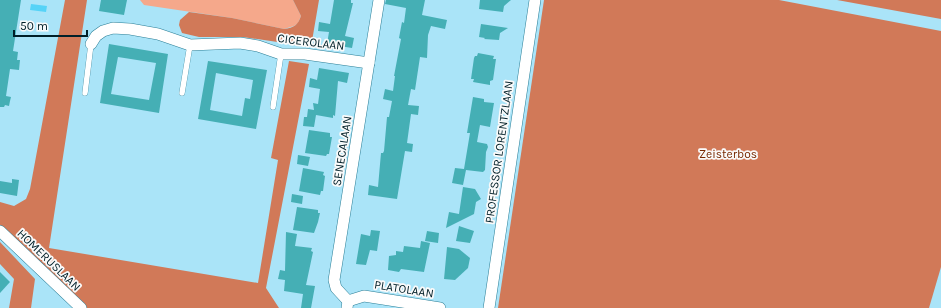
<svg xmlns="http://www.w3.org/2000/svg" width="941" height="308" font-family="Karla,sans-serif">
	<rect width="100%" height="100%" fill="#aae4f8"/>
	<path fill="#f5a88b" d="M 140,0 L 293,0 L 301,16 L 298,23 L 294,26 L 284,29 L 232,18 L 144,5 Z"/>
	<g fill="#d17958">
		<path d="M 65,0 L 87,0 L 49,248 L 258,283 L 278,160 L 271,158 L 289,61 L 309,64 L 266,288 L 279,308 L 85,308 L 0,225 L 0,202 L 14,206 L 26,199 L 30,189 Z"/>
		<path d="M 293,0 L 319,0 L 311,47 L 243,37 L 199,37 L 182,33 L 179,25 L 180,20 L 189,12 L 232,18 L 284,29 C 294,28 298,25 301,16 Z"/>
		<path d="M 544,0 L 779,0 L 941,31 L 941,267 L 929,308 L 498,308 Z"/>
		<path d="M 837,0 L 941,0 L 941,19 Z"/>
		<path d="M 0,242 L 35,279 L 31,308 L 9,308 L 14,279 L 0,264 Z"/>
	</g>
	<path fill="#56d3f7" d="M 31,4 L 47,6 L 46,12 L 30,10 Z"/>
	<g fill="#45afb5" fill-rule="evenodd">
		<path d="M 0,0 L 21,0 L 13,51 L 18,52 L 17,60 L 20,60 L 19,70 L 10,69 L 6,96 L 11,97 L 10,101 L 9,106 L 5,105 L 4,107 L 0,107 Z"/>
		<path d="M 101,0 L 127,0 L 124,15 L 99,11 Z"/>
		<path d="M 334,0 L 351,0 L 351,3 L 353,3 L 345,36 L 354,38 L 352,48 L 327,44 L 329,32 L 318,31 L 319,22 L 330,24 Z"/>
		<path d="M 386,0 L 425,0 L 422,15 L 447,20 L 445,29 L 431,26 L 428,35 L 427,58 L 420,57 L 415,90 L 411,89 L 408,105 L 419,106 L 418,115 L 411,114 L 407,143 L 413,144 L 412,152 L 405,151 L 397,199 L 368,195 L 369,185 L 378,187 L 381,153 L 383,153 L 384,151 L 387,117 L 389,117 L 392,101 L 383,99 L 385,89 L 393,91 L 395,76 L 394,76 L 401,39 L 399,38 L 402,22 L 404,23 L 406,8 L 385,4 Z"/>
		<path d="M 480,0 L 511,0 L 504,6 L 503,12 L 479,9 Z"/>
		<path d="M 481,24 L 508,28 L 500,33 L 499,40 L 484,39 L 485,38 L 479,37 Z"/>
		<path d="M 109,44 L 168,54 L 159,113 L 100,103 ZM 118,57 L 156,63 L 149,100 L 111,94 Z"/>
		<path d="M 478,53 L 494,56 L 493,59 L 496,59 L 493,80 L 490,81 L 490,85 L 473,82 L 474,79 L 471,79 L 474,58 L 475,56 L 477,56 Z"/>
		<path d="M 208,61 L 267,70 L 256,129 L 198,119 ZM 216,73 L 253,80 L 250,99 L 245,98 L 242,116 L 210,110 Z"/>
		<path d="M 319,68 L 349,73 L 347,83 L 338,81 L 335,116 L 333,115 L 333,118 L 316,115 L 314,127 L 303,126 L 304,117 L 307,117 L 308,109 L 314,110 L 313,103 L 318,104 L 320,89 L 309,87 L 310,78 L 317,80 Z"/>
		<path d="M 473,97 L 484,99 L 484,102 L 494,103 L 490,127 L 480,125 L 477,142 L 487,144 L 488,147 L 486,152 L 485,170 L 483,172 L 466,170 L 463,185 L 452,183 L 455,168 L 464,169 L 470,133 L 467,133 Z"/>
		<path d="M 309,130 L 330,133 L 330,137 L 332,137 L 329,154 L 327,154 L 326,156 L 305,153 Z"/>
		<path d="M 298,155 L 310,157 L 308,166 L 297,164 Z"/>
		<path d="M 303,168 L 324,172 L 323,175 L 325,176 L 323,191 L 321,191 L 320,195 L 299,191 Z"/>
		<path d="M 12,179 L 19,180 L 17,196 L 0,193 L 0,181 L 12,183 Z"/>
		<path d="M 463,187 L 475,189 L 481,199 L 476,202 L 474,214 L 446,228 L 449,212 L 459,214 Z"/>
		<path d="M 292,194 L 303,196 L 302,204 L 291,202 Z"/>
		<path d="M 297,207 L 318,210 L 318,213 L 320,213 L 318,222 L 314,233 L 293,230 Z"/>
		<path d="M 459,226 L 474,231 L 470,243 L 456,241 Z"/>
		<path d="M 371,230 L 380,231 L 377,251 L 370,250 L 366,265 L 356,264 L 361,234 L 370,236 Z"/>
		<path d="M 427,231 L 439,233 L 438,243 L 425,241 Z"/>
		<path d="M 286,232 L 297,234 L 295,246 L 312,248 L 311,251 L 313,252 L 306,285 L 315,286 L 311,308 L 301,308 L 303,294 L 284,291 L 285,280 L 278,279 L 280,270 L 285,271 Z"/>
		<path d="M 421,241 L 430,243 L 424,272 L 401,269 L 399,272 L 388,270 L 389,256 L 396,255 L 396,251 L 403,252 L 404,246 L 420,248 Z"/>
		<path d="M 447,247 L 459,249 L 470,258 L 468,268 L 455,280 L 444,279 Z"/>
		<path d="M 0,272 L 10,282 L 0,293 Z"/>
	</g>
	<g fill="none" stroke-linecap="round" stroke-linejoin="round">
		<defs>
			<g id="lane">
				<path d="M 85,93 L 91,44"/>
				<path d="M 182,93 L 190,45"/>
				<path d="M 273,107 L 281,54"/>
			</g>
			<g id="street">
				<path d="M 91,44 L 96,36 L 103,31 L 113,28 L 130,29 L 158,34 L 190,45 L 240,43 L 258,46 L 281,54 L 305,54 L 369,63"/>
				<path d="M 0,231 L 81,308"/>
				<path d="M 348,301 L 336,288 L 334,280 L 379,0"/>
				<path d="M 347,308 L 348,301 L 364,296 L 440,308"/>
				<path d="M 489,308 L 535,0"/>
			</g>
		</defs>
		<use href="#lane" stroke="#2b7f97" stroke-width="6"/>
		<use href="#street" stroke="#2b7f97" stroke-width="12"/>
		<use href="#lane" stroke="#fff" stroke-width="5.5"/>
		<use href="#street" stroke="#fff" stroke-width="11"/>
	</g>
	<g text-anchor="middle" stroke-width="3.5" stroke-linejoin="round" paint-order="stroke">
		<g font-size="12" fill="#001f28" stroke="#fafafa">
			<text transform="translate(311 42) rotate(7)" y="4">CICEROLAAN</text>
			<text transform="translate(342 151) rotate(-81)" y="4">SENECALAAN</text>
			<text transform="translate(499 152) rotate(-82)" y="4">PROFESSOR LORENTZLAAN</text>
			<text transform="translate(49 260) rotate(44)" y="4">HOMERUSLAAN</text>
			<text transform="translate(404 289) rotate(9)" y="4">PLATOLAAN</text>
		</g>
		<g font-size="12" fill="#782801" stroke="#fafafa">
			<text x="728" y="158">Zeisterbos</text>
		</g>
	</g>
	<path d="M14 30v6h73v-6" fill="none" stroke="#001f28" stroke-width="2"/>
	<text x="20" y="30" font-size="12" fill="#001f28" stroke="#fafafa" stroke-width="3" paint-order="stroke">50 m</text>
</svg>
